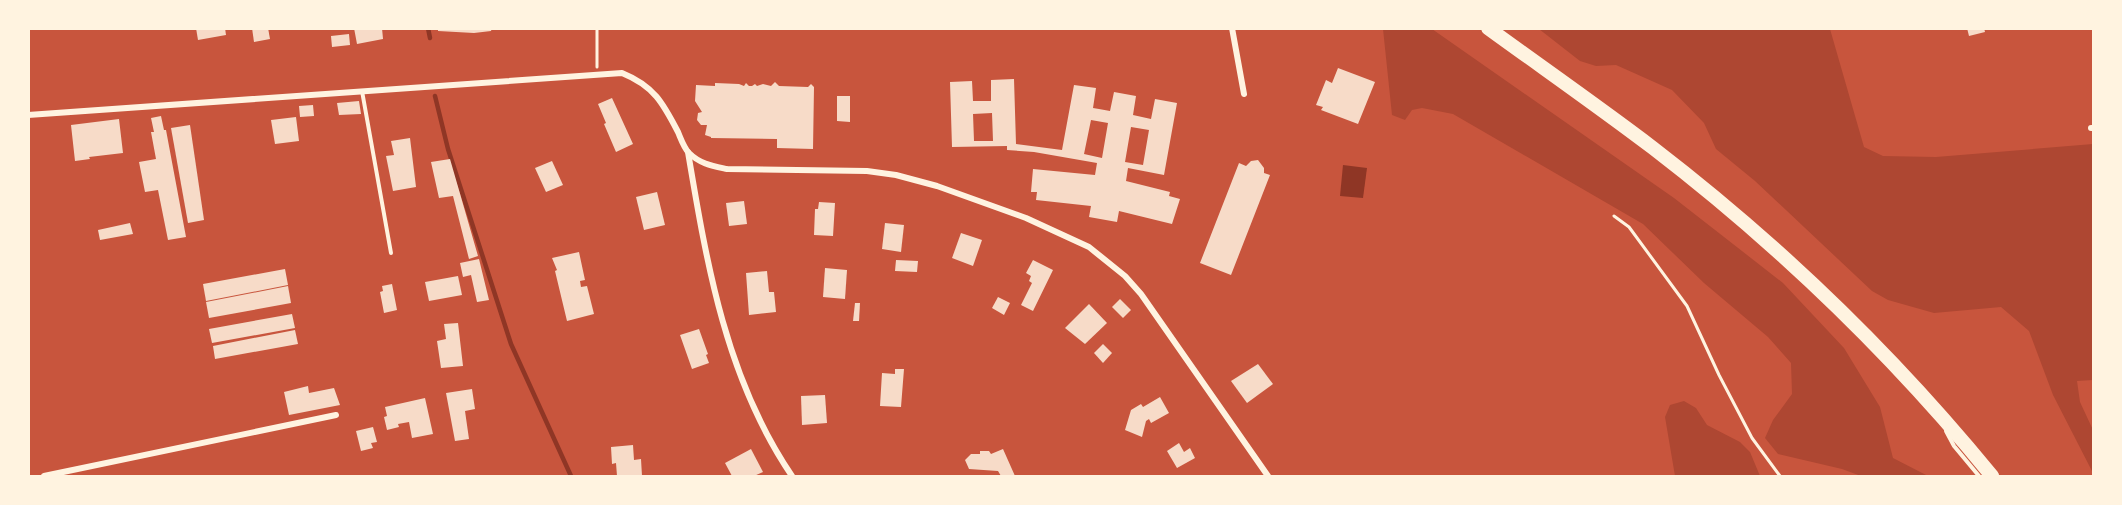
<svg xmlns="http://www.w3.org/2000/svg" width="2122" height="505" font-family="'Fira Sans',sans-serif">
	<rect width="100%" height="100%" fill="#c8553d"/>
	<g fill="#ae4732">
		<path d="M 1383,29 L 1432,29 L 1674,198 L 1783,283 L 1844,348 L 1880,407 L 1893,458 L 1928,476 L 1861,476 L 1842,469 L 1778,454 L 1765,438 L 1773,420 L 1792,394 L 1791,363 L 1768,337 L 1704,283 L 1643,224 L 1453,114 L 1422,108 L 1412,110 L 1405,120 L 1392,115 Z"/>
		<path d="M 1539,29 L 1830,29 L 1864,147 L 1883,156 L 1936,157 L 2093,144 L 2093,380 L 2077,381 L 2080,402 L 2093,430 L 2093,473 L 2053,395 L 2029,331 L 2001,307 L 1934,313 L 1888,300 L 1872,291 L 1755,181 L 1716,149 L 1704,123 L 1672,90 L 1616,65 L 1596,66 L 1580,61 Z"/>
		<path d="M 1684,401 L 1696,408 L 1707,425 L 1740,442 L 1750,452 L 1760,476 L 1675,476 L 1665,417 L 1670,405 Z"/>
	</g>
	<path fill="#8f3625" d="M 1343,165 L 1367,168 L 1363,198 L 1340,196 Z"/>
	<g fill="none" stroke-linecap="round" stroke-linejoin="round">
		<g stroke="#8f3625" stroke-width="4.5">
			<path d="M 428,28 L 430,38"/>
			<path d="M 435,96 L 448,149 L 511,344 L 571,476"/>
		</g>
	</g>
	<g fill="#f7dbc8" fill-rule="evenodd">
		<path d="M 196,28 L 225,28 L 226,35 L 198,40 Z"/>
		<path d="M 252,28 L 268,28 L 270,39 L 254,42 Z"/>
		<path d="M 354,28 L 382,28 L 383,39 L 357,44 Z"/>
		<path d="M 438,28 L 492,28 L 491,31 L 474,33 L 438,31 Z"/>
		<path d="M 1967,28 L 1984,28 L 1985,32 L 1969,36 Z"/>
		<path d="M 349,34 L 350,45 L 332,47 L 331,36 Z"/>
		<path d="M 1338,68 L 1375,82 L 1358,124 L 1321,110 L 1323,107 L 1316,105 L 1326,80 L 1332,83 Z"/>
		<path d="M 1014,79 L 1016,144 L 1062,150 L 1074,85 L 1096,88 L 1093,108 L 1099,109 L 1110,111 L 1114,92 L 1136,96 L 1133,115 L 1151,119 L 1155,99 L 1177,103 L 1164,175 L 1128,168 L 1126,181 L 1170,192 L 1169,196 L 1180,199 L 1172,224 L 1119,211 L 1117,222 L 1089,217 L 1091,206 L 1036,200 L 1037,192 L 1031,192 L 1033,169 L 1095,175 L 1097,163 L 1034,152 L 1007,150 L 1007,146 L 952,147 L 950,82 L 972,81 L 973,101 L 991,101 L 991,80 ZM 992,113 L 993,141 L 974,141 L 973,114 ZM 1091,120 L 1108,123 L 1102,158 L 1084,154 ZM 1131,127 L 1149,130 L 1143,165 L 1125,162 Z"/>
		<path d="M 775,82 L 779,86 L 808,87 L 811,84 L 814,87 L 813,149 L 777,148 L 777,139 L 711,138 L 711,137 L 705,135 L 707,125 L 701,125 L 697,120 L 698,113 L 702,112 L 695,101 L 696,85 L 715,86 L 715,83 L 739,84 L 744,86 L 746,83 L 749,86 L 752,86 L 755,84 L 757,86 L 763,84 L 771,86 Z"/>
		<path d="M 837,96 L 850,96 L 850,122 L 837,121 Z"/>
		<path d="M 612,98 L 633,144 L 616,152 L 604,124 L 606,123 L 598,104 Z"/>
		<path d="M 359,101 L 361,114 L 339,115 L 337,103 Z"/>
		<path d="M 313,105 L 314,116 L 300,117 L 299,106 Z"/>
		<path d="M 161,116 L 164,130 L 166,130 L 186,237 L 168,240 L 158,190 L 145,192 L 139,162 L 156,159 L 151,132 L 154,132 L 151,118 Z"/>
		<path d="M 296,117 L 299,141 L 275,144 L 271,120 Z"/>
		<path d="M 119,119 L 123,153 L 89,157 L 90,159 L 75,161 L 71,125 Z"/>
		<path d="M 190,125 L 204,220 L 188,223 L 171,128 Z"/>
		<path d="M 410,138 L 416,187 L 393,191 L 386,156 L 394,155 L 391,141 Z"/>
		<path d="M 450,159 L 478,256 L 469,259 L 453,196 L 439,198 L 431,162 Z"/>
		<path d="M 1258,160 L 1264,168 L 1264,173 L 1270,175 L 1231,275 L 1200,263 L 1239,163 L 1246,166 L 1251,161 Z"/>
		<path d="M 552,161 L 563,185 L 546,192 L 535,168 Z"/>
		<path d="M 657,192 L 665,225 L 644,230 L 636,197 Z"/>
		<path d="M 744,201 L 747,224 L 729,226 L 726,203 Z"/>
		<path d="M 819,202 L 835,203 L 833,236 L 814,235 L 815,209 L 818,209 Z"/>
		<path d="M 130,223 L 133,234 L 100,240 L 98,230 Z"/>
		<path d="M 885,223 L 904,225 L 901,252 L 882,249 Z"/>
		<path d="M 961,233 L 982,240 L 973,266 L 952,258 Z"/>
		<path d="M 579,252 L 585,280 L 580,281 L 581,287 L 587,286 L 594,314 L 567,321 L 555,271 L 557,270 L 552,258 Z"/>
		<path d="M 479,259 L 489,300 L 477,302 L 471,275 L 463,277 L 460,263 Z"/>
		<path d="M 896,260 L 918,261 L 917,272 L 895,271 Z"/>
		<path d="M 1033,260 L 1053,270 L 1033,311 L 1021,305 L 1032,283 L 1029,281 L 1031,276 L 1026,273 Z"/>
		<path d="M 825,268 L 847,270 L 845,299 L 823,297 Z"/>
		<path d="M 285,269 L 288,285 L 206,301 L 203,284 Z"/>
		<path d="M 767,271 L 769,292 L 774,292 L 776,312 L 749,315 L 746,273 Z"/>
		<path d="M 458,276 L 462,295 L 429,301 L 425,282 Z"/>
		<path d="M 392,284 L 397,310 L 384,313 L 380,292 L 383,291 L 382,286 Z"/>
		<path d="M 288,286 L 291,303 L 209,318 L 206,302 Z"/>
		<path d="M 998,297 L 1010,303 L 1004,315 L 992,308 Z"/>
		<path d="M 1120,299 L 1131,310 L 1123,318 L 1112,307 Z"/>
		<path d="M 855,303 L 860,303 L 859,321 L 853,321 Z"/>
		<path d="M 1089,304 L 1107,323 L 1085,344 L 1065,328 Z"/>
		<path d="M 292,314 L 295,328 L 212,343 L 209,329 Z"/>
		<path d="M 458,323 L 463,366 L 441,368 L 437,341 L 446,339 L 444,324 Z"/>
		<path d="M 699,329 L 708,354 L 706,355 L 709,363 L 692,369 L 680,335 Z"/>
		<path d="M 295,330 L 298,344 L 215,359 L 213,346 Z"/>
		<path d="M 1103,344 L 1112,353 L 1103,363 L 1094,353 Z"/>
		<path d="M 1258,364 L 1273,384 L 1247,403 L 1231,381 Z"/>
		<path d="M 895,369 L 904,369 L 901,407 L 880,406 L 882,373 L 895,374 Z"/>
		<path d="M 308,386 L 309,393 L 334,388 L 340,405 L 289,415 L 284,392 Z"/>
		<path d="M 472,389 L 475,409 L 465,411 L 469,439 L 455,441 L 446,393 Z"/>
		<path d="M 825,395 L 827,423 L 802,425 L 801,396 Z"/>
		<path d="M 1160,397 L 1169,413 L 1151,423 L 1149,419 L 1146,421 L 1142,437 L 1125,430 L 1131,410 L 1141,404 L 1143,407 Z"/>
		<path d="M 425,398 L 433,434 L 412,438 L 409,422 L 398,424 L 399,427 L 387,430 L 384,417 L 387,416 L 385,407 Z"/>
		<path d="M 373,427 L 377,442 L 371,443 L 373,448 L 361,451 L 356,431 Z"/>
		<path d="M 1179,443 L 1184,452 L 1190,448 L 1195,458 L 1177,468 L 1167,451 Z"/>
		<path d="M 633,445 L 634,460 L 641,459 L 642,476 L 617,476 L 616,463 L 612,464 L 611,447 Z"/>
		<path d="M 751,449 L 763,472 L 754,476 L 732,476 L 725,463 Z"/>
		<path d="M 1003,449 L 1015,476 L 1001,476 L 998,471 L 969,469 L 965,460 L 971,454 L 980,454 L 980,451 L 989,451 L 991,454 Z"/>
	</g>
	<g fill="none" stroke-linecap="round" stroke-linejoin="round">
		<g stroke="#fff3e0" stroke-width="3">
			<path d="M 597,67 L 597,28"/>
			<path d="M 1614,216 L 1629,227 L 1687,306 L 1719,375 L 1752,438 L 1780,476"/>
		</g>
		<g stroke="#fff3e0" stroke-width="4">
			<path d="M 362,91 L 391,253"/>
			<path d="M 1946,431 L 1954,446 L 1979,476"/>
		</g>
		<g stroke="#fff3e0" stroke-width="6">
			<path d="M 1232,28 L 1244,94"/>
			<path d="M 28,115 L 622,73 C 654,86 663,103 678,132 C 681,139 684,148 689,153 C 700,164 713,166 727,169 L 867,171 L 896,175 L 937,186 L 1026,218 L 1089,247 L 1125,276 L 1141,294 L 1268,476"/>
			<path d="M 2091,128 L 2094,128"/>
			<path d="M 688,152 C 707,265 726,379 792,476"/>
			<path d="M 44,476 L 336,415"/>
		</g>
		<path stroke="#fff3e0" stroke-width="14" d="M 1488,28 C 1543,68 1599,107 1653,148 C 1778,244 1893,355 1992,476"/>
	</g>
	<rect width="2122" height="505" fill="none" stroke="#fff3e0" stroke-width="60"/>
</svg>
